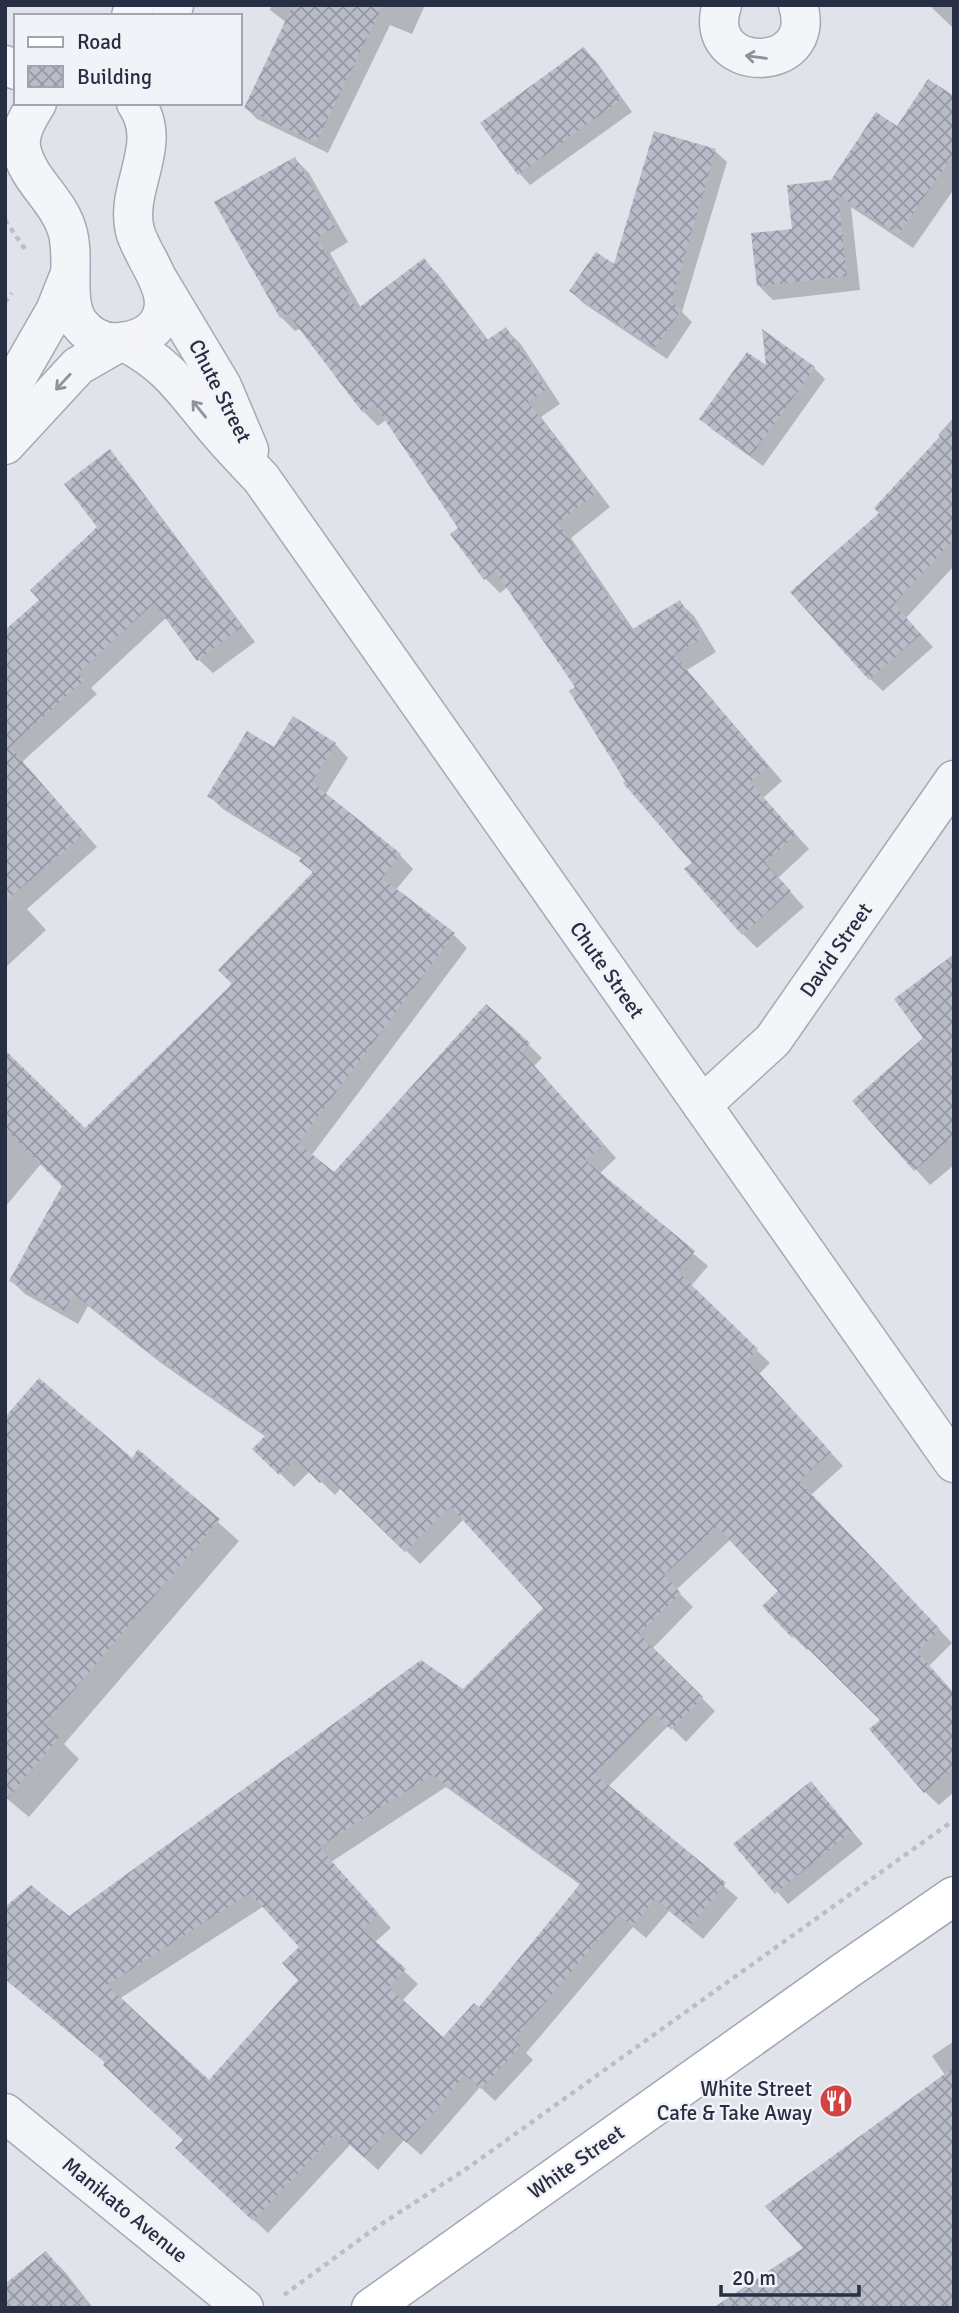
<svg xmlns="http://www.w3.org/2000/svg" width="959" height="2313" font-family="Signika,sans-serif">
	<defs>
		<pattern id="building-cross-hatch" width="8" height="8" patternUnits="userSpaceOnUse" patternTransform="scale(1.75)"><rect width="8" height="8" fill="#b8bcc8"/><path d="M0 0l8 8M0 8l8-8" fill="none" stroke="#9699a4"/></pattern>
	</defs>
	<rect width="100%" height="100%" fill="#e1e3ea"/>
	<g fill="#0003" fill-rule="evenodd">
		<path d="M 272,5 L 425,5 L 412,34 L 390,25 L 328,153 L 257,119 L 246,108 L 287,23 L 270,10 Z"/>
		<path d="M 929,5 L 954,5 L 954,29 Z"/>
		<path d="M 584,50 L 596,61 L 632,112 L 530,185 L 519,173 Z"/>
		<path d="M 954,98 L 954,189 L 913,248 L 851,207 L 860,290 L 773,300 L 759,286 L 793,230 L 832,181 L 897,129 Z"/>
		<path d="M 715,151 L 727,162 L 682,312 L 692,322 L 667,359 L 583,303 L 571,291 L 615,267 Z"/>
		<path d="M 295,159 L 309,173 L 348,242 L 330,253 L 361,308 L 424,260 L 438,274 L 489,341 L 505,329 L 520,343 L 560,404 L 541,417 L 610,507 L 571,538 L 634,630 L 679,602 L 694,616 L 716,652 L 687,670 L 782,781 L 763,798 L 809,849 L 778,878 L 804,907 L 757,948 L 743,934 L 694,863 L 628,782 L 577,688 L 508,587 L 500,593 L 486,579 L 460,528 L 386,420 L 378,426 L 364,412 L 301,328 L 295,331 L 281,317 Z"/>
		<path d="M 768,368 L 814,368 L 825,379 L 763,466 L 713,430 L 701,419 Z"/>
		<path d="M 954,417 L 954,566 L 906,618 L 933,647 L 883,691 L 870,679 L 881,514 L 941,438 L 938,435 Z"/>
		<path d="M 110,452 L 123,466 L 255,642 L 213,673 L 199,660 L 167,617 L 91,688 L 97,694 L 22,762 L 97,847 L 27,909 L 46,930 L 5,968 L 5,632 L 41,600 L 99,527 Z"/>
		<path d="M 335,744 L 348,758 L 325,795 L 400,855 L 413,869 L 395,891 L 453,934 L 467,948 L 311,1156 L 334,1175 L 528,1044 L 542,1058 L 534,1066 L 616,1158 L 599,1174 L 708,1266 L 691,1286 L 770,1363 L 759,1374 L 843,1466 L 811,1495 L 952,1643 L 929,1666 L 954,1694 L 954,1792 L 939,1805 L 925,1792 L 882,1720 L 809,1648 L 807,1650 L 794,1637 L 780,1591 L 731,1539 L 676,1590 L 693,1607 L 652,1649 L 715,1711 L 686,1742 L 669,1725 L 608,1787 L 738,1898 L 703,1939 L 669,1911 L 646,1938 L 633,1927 L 526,2053 L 533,2060 L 495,2101 L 480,2087 L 421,2155 L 404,2140 L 378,2170 L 350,2145 L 268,2233 L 191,2161 L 185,2140 L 107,2064 L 5,1979 L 69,1918 L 464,1691 L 546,1608 L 464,1519 L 420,1564 L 341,1488 L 335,1495 L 310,1471 L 294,1487 L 255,1449 L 266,1437 L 161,1363 L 88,1306 L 78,1324 L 25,1294 L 11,1280 L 314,873 L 301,861 L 303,859 L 223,809 L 209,796 L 275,750 ZM 446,1787 L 582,1886 L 479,2009 L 443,2039 L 402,2001 L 418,1984 L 374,1943 L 391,1928 L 331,1862 ZM 264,1906 L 301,1947 L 300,1980 L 209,2083 L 119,1999 Z"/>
		<path d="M 954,956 L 954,1165 L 930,1185 L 854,1101 L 926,1038 Z"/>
		<path d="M 5,1052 L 76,1122 L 5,1207 Z"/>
		<path d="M 139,1452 L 239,1541 L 64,1744 L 79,1759 L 29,1817 L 5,1797 Z"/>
		<path d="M 822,1795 L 863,1844 L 788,1904 L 736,1844 Z"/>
		<path d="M 954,2041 L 954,2308 L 806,2249 L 945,2075 L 932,2056 Z"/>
		<path d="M 46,2253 L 66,2273 L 93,2308 L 5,2308 Z"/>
	</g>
	<g fill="url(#building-cross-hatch)" fill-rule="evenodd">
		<path d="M 293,5 L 383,5 L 316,143 L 244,108 Z"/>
		<path d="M 584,47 L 622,99 L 518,175 L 480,123 Z"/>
		<path d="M 928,79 L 954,96 L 954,154 L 898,235 L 838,195 L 847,276 L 757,286 L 751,233 L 792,229 L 787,185 L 831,180 L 876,112 L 897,126 Z"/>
		<path d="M 654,131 L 716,149 L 671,302 L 682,309 L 655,348 L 569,291 L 596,252 L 614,264 Z"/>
		<path d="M 295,157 L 335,227 L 317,238 L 357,309 L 424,258 L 487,340 L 506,327 L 547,389 L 528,402 L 597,492 L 558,523 L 631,630 L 680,600 L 703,637 L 674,655 L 769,766 L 750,782 L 796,834 L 765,863 L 791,891 L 742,935 L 684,869 L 692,863 L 623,783 L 625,781 L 569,691 L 575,687 L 495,571 L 484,580 L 450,534 L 458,528 L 374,404 L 363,413 L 288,314 L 280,318 L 214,202 Z"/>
		<path d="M 762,329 L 815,367 L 751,456 L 699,419 L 747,352 L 766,365 Z"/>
		<path d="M 954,421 L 954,539 L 894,604 L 921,634 L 869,680 L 790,592 L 879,513 L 874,508 Z"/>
		<path d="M 110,449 L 242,627 L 197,661 L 154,603 L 78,673 L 84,680 L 10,747 L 85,833 L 5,902 L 5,630 L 39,600 L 30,590 L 97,527 L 64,484 Z"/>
		<path d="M 293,716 L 336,743 L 312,782 L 401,854 L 382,878 L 455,933 L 298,1143 L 334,1172 L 486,1004 L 530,1043 L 522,1052 L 604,1144 L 585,1160 L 695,1251 L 678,1272 L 758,1349 L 747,1360 L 831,1452 L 799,1481 L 940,1629 L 917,1652 L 954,1693 L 954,1767 L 924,1793 L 869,1729 L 880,1720 L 795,1636 L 792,1638 L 762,1606 L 778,1591 L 717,1527 L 664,1575 L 681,1593 L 639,1634 L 703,1697 L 671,1730 L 654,1713 L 595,1774 L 726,1883 L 689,1927 L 655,1899 L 632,1926 L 619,1915 L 514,2039 L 521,2046 L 481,2089 L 465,2075 L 407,2143 L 389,2128 L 364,2157 L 336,2133 L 253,2221 L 175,2148 L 183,2140 L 103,2065 L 105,2062 L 5,1979 L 5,1907 L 31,1885 L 69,1916 L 421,1660 L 463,1689 L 543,1608 L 450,1506 L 405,1552 L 327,1476 L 320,1483 L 295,1459 L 279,1475 L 252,1449 L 266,1435 L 146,1350 L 74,1294 L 64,1311 L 9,1281 L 62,1186 L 5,1129 L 5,1050 L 85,1128 L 232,984 L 218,970 L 313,872 L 299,861 L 303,856 L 207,796 L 247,731 L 274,747 ZM 432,1775 L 581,1883 L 479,2007 L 474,2003 L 443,2037 L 389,1987 L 406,1969 L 362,1929 L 379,1914 L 319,1847 ZM 250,1893 L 299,1947 L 282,1963 L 298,1980 L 209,2080 L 107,1985 Z"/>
		<path d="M 954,954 L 954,1136 L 914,1171 L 852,1101 L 923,1038 L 894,999 Z"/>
		<path d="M 39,1378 L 132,1458 L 138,1449 L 220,1519 L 45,1724 L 60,1737 L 5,1801 L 5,1417 Z"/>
		<path d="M 811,1781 L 852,1831 L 775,1894 L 733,1844 Z"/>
		<path d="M 954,2067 L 954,2308 L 713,2308 L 803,2248 L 765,2206 Z"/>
		<path d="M 46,2251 L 91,2308 L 5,2308 L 5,2284 Z"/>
	</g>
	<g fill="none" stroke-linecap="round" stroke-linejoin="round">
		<defs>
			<g id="minor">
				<path d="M 722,5 C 699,75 820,76 798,5"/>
				<path d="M 131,16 L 135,5"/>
				<path d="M 171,16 L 174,5"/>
				<path d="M 5,65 L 16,70"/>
				<path d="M 37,103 C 29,116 19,131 21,147 C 26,179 58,199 67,230 C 76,258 63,301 79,323 C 89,336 104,344 120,342 C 133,341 145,337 154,328 C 182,298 143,261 135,231 C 124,187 165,145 136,103"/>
				<path d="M 159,281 L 222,386 L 249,450"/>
				<path d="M 124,342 C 170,365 185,393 217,430 C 231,447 246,462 261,478 L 954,1463"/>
				<path d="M 5,398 L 55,311 L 69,276"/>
				<path d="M 5,445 L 78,366 L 118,343"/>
				<path d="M 702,1105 L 773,1040 L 954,780"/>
				<path d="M 5,2113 L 244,2308"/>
			</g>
			<path id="major" d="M 371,2308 L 845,1971 L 954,1896"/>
		</defs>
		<use href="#minor" stroke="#a6a9b5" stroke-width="41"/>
		<use href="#major" stroke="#a0a6b6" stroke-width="41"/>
		<g stroke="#bbbec5" stroke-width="4.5" stroke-dasharray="5 5" stroke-linecap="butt">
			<path d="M 5,220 L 25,249"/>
			<path d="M 5,302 L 12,293"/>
			<path d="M 284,2295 L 374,2229 L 469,2167 L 954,1820"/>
		</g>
		<use href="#minor" stroke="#f4f5f8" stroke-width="38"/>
		<use href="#major" stroke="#fff" stroke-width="38"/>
	</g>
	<defs><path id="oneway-shaft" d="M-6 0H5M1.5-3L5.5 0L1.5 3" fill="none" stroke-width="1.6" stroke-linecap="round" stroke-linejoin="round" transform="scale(1.75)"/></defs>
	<g stroke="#8e929e">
		<use href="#oneway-shaft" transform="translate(756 57) rotate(-173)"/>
		<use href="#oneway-shaft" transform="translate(63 382) rotate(133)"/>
		<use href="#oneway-shaft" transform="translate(199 409) rotate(-129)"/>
	</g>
	<defs>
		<symbol id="restaurant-disc" viewBox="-11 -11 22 22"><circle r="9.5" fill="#d24344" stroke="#f1f3f8"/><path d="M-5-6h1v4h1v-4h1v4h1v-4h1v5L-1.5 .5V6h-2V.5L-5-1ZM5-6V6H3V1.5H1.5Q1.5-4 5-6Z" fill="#fff"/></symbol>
	</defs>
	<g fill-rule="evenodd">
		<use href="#restaurant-disc" x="817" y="2082" width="38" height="38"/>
	</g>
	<g text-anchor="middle" stroke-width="5" stroke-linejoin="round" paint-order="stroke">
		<g font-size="21" fill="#292f43" stroke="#f1f3f8">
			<text transform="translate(220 391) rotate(63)" y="7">Chute Street</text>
			<text transform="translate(836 950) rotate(-55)" y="7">David Street</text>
			<text transform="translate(607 970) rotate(55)" y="7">Chute Street</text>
			<text transform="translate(576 2162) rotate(-35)" y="7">White Street</text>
			<text transform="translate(125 2210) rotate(39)" y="7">Manikato Avenue</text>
		</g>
		<g font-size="21" fill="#292f43" stroke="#f1f3f8" text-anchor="end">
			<text x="812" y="2096">White Street<tspan x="812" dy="24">Cafe &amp; Take Away</tspan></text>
		</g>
	</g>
	<rect width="959" height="2313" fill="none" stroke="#292f43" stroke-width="14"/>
	<rect x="14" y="14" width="228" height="91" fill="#f1f3f8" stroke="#a1a5b0" stroke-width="2"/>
	<rect x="28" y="37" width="35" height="10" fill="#ffffff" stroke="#a1a5b0" stroke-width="2"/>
	<text x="77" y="49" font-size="21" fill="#292f43">Road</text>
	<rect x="28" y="66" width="35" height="21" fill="url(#building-cross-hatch)" stroke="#a1a5b0" stroke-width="2"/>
	<text x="77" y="84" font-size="21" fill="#292f43">Building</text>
	<path d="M721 2285v10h138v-10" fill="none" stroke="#292f43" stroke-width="3.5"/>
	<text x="732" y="2285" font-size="21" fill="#292f43" stroke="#f1f3f8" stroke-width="5" paint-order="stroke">20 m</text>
</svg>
